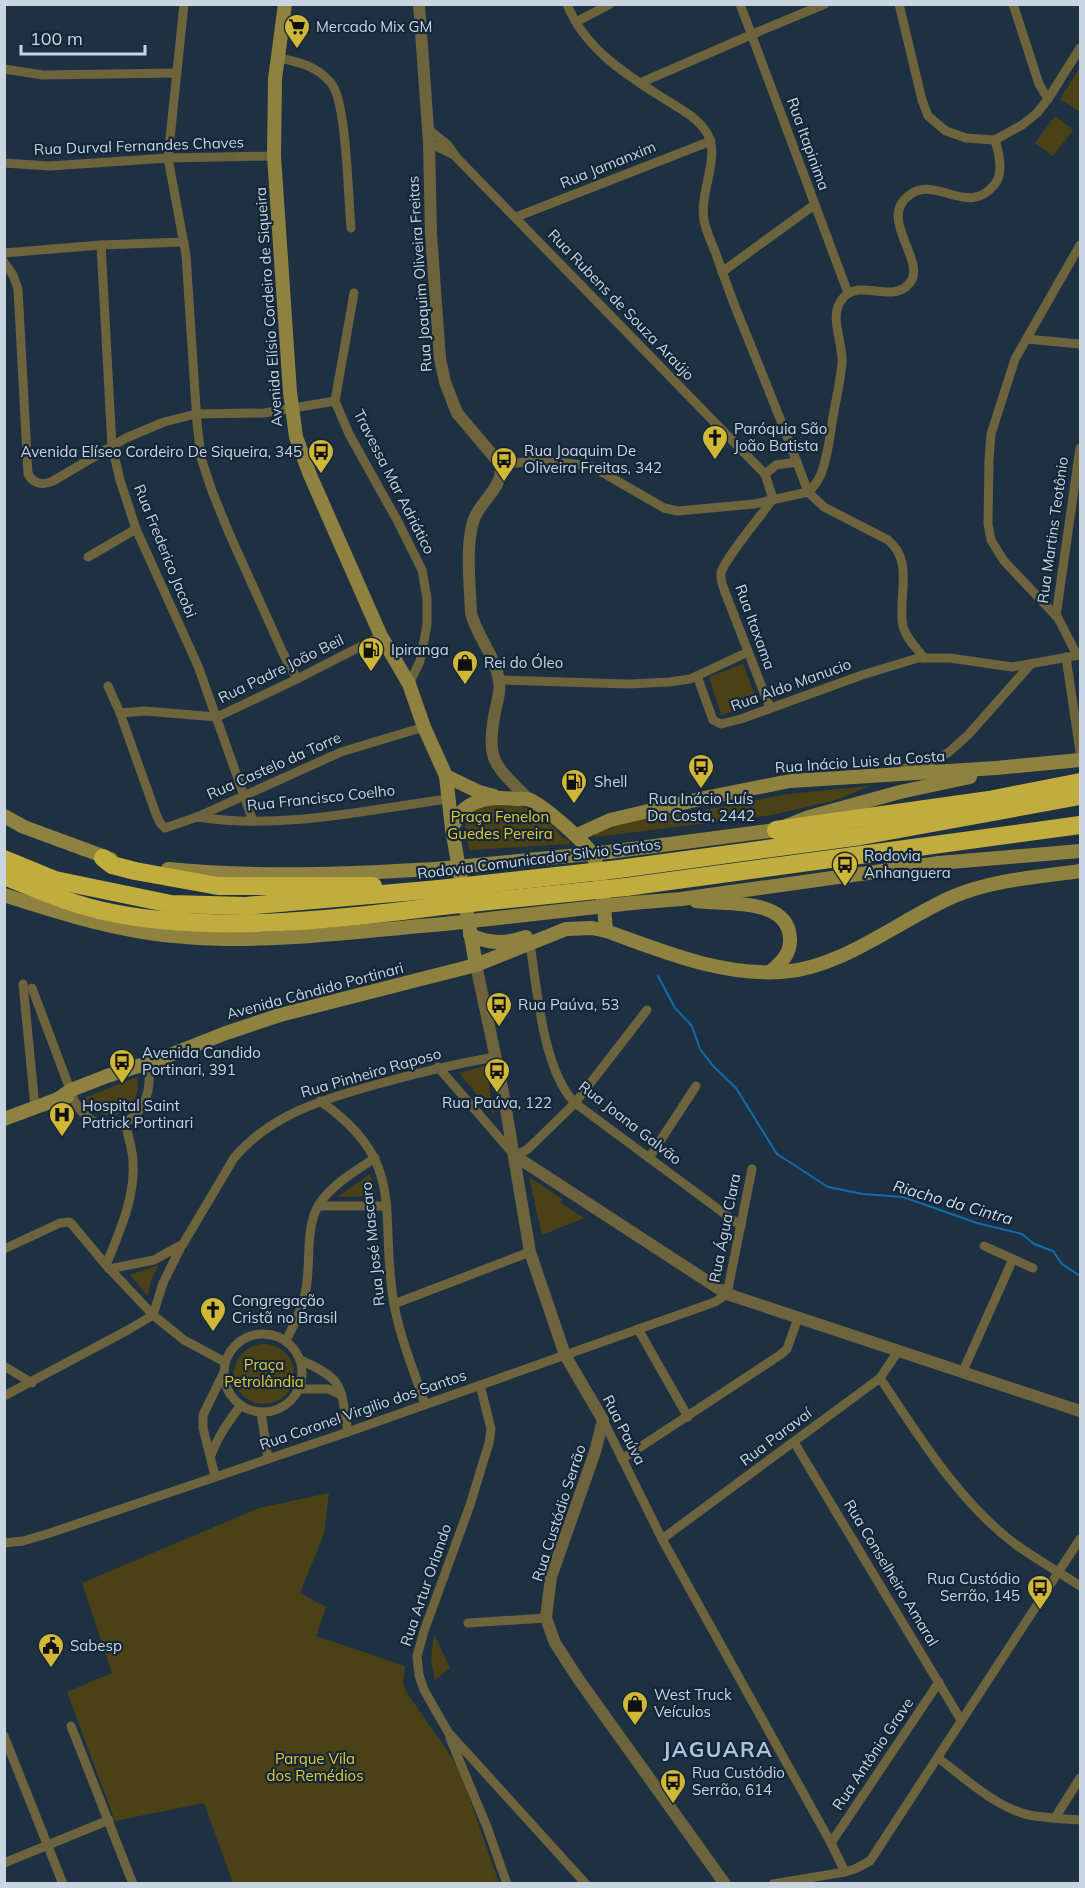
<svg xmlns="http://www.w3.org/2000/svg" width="1085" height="1888" font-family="Mulish,sans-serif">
	<rect width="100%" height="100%" fill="#1e3143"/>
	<g fill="#4a4216">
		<path d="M 1080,67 L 1080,112 L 1060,99 Z"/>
		<path d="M 1055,116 L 1073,130 L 1053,156 L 1035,143 Z"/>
		<path d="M 743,664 L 758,703 L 721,715 L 709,677 Z"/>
		<path d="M 870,786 L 836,800 L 772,815 L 595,837 L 593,831 L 644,818 L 705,810 L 788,794 Z"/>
		<path d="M 490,803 C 500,804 510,803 519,805 C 535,809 554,825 562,837 L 569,840 L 569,844 L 470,850 C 467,840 461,819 471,811 C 476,807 484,805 490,803 Z"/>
		<path d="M 484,1066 L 486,1067 L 494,1115 L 459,1073 Z"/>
		<path d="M 137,1077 C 144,1113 103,1131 84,1098 Z"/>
		<path d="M 370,1174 L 376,1196 L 338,1197 Z"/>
		<path d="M 529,1177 L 563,1200 L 561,1203 L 584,1218 L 542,1235 Z"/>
		<path d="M 159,1265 L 151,1280 L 148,1296 L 130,1275 Z"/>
		<circle cx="264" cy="1374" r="30"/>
		<path d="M 329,1493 L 324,1534 L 300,1593 L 326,1607 L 316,1636 L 405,1666 L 403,1684 L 407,1693 L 459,1768 L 499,1883 L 233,1883 L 204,1803 L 115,1821 L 67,1692 L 112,1673 L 82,1583 L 259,1508 Z"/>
		<path d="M 434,1634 L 450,1668 L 435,1680 L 431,1659 Z"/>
	</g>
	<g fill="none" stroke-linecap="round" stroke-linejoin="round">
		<path stroke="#116bac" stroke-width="2" d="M 658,976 L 675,1008 L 692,1026 L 700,1049 L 714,1067 L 736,1088 L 777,1154 L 828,1187 L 863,1194 L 903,1197 L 977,1223 L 1022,1234 L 1034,1244 L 1053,1251 L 1062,1264 L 1080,1276"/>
		<g stroke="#6d643d" stroke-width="9">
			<path d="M 184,4 L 168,158 L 186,255 L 197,423 L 201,458 L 212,491 L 229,533 L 283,653 L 297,679"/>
			<path d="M 567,4 C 584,48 625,74 663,98 C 679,108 699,118 708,135 C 720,157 699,194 704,220 C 706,232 712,243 716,254 C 723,274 730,294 738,314 C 762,373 786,432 808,492 L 824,507 L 888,540 C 915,562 897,597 903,626 C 906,639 917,648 924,658"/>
			<path d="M 740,4 L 848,293"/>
			<path d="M 899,4 L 922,100 L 928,116 L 946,131 L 966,138 L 995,140 L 1022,125 L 1037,113 L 1048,99 L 1080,48"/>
			<path d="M 1013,4 L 1039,84 L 1048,99"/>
			<path d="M 576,22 L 610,4"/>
			<path d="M 279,58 C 299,62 317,66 331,83 C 347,102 348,199 351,228"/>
			<path d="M 4,69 L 43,75 L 176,73"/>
			<path d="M 640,83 L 760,31 L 825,4"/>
			<path d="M 428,129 L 448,145 L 456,157 L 765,474 L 773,499"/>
			<path d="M 429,143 L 454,155"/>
			<path d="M 4,163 L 50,166 L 168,158 L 274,156"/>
			<path d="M 516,217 L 711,141"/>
			<path d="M 101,245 L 112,446 L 120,480 L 136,529 L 198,666 L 253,821"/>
			<path d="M 4,253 L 101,245 L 184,242"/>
			<path d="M 4,262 L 13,275 L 18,289 L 28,474 C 34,485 44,485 53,481 L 126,438 L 164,422 L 196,414 L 264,413 L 335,401"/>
			<path d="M 722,272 L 814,205"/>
			<path d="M 354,293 L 335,401 L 349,434 L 397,520 L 422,570 L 427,598 L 427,625 L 420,661 L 409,684"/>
			<path d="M 1027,339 L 1080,344"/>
			<path d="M 501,465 L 532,461 L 567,463 L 593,467 L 664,508 L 678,511 L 754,504 L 808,492 C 814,487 818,481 821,474 C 829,454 830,432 834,411 C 837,395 841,378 842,362 C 843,340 827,314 844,297 C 861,279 890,303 908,285 C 931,263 874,218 911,194 C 938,176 968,218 995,184 C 1004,172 999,153 995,140"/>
			<path d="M 765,474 L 776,465 L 797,462"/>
			<path d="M 88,557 L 136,529"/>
			<path d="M 1056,616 L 1080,448"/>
			<path d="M 1077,655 L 1058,618 L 1004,561 L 991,540 L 988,524 L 989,461 L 991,434 L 1015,359 L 1080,245"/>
			<path d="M 1066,657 L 1080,752"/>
			<path d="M 697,676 L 713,720 L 721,724 L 741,719 L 862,675 L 918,658 L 950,658 L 1012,667 L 1080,655"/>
			<path d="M 499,680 L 628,684 L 670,682 L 690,679 L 748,652"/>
			<path d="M 108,686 L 120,713 L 156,814 L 160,823 L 165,828 L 197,817 L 341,752 L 424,727"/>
			<path d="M 770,708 L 725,592 C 723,586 720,580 721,573 C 723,561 763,513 773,499"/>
			<path d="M 120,713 L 145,711 L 217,717 L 297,679 L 381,636"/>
			<path d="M 899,772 L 910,766 L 931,762 L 949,752 L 968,735 L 1031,664"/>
			<path d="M 197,817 C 280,830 366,810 448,799"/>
			<path d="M 530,944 C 537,989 543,1071 575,1103 L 741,1226"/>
			<path d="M 23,984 L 35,1107"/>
			<path d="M 32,988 L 74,1100 C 100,1150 161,1121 147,1062"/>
			<path d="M 438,1067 L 515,1156 L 528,1149 L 575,1103 L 647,1010"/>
			<path d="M 320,1101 C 410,1163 378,1214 394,1304 C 400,1338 414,1371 425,1404"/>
			<path d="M 649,1158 L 696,1086"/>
			<path d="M 319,1206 L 387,1206"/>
			<path d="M 984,1246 L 1033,1268"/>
			<path d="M 4,1249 L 60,1223 L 70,1222 L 106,1265 L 153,1315 L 184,1340 L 225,1362"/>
			<path d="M 106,1265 C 119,1233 136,1196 133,1160 C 132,1148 128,1135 125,1123"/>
			<path d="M 109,1269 L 154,1260 L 183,1244 L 234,1158 C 271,1114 324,1099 378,1084 C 417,1073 455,1064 495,1057"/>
			<path d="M 394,1304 L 530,1252"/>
			<path d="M 153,1315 L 163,1283 L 182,1245"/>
			<path d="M 638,1329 L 688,1417"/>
			<circle cx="263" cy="1373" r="39"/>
			<path d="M 286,1341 C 294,1324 303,1307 306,1289 C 311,1263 305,1229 318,1206 C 331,1185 355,1171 375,1158"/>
			<path d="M 300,1360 C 346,1380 340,1386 348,1432"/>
			<path d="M 4,1366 L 32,1383"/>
			<path d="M 963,1371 L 1013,1259"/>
			<path d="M 880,1378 C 919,1436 958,1501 1015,1544 C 1036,1559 1059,1572 1080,1586"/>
			<path d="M 480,1385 L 491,1429 L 489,1443 L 470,1505 L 424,1631 L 417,1656 L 419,1675 L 424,1690 L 448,1732 L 586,1884"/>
			<path d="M 298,1389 L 328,1389 L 341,1395"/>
			<path d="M 4,1396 L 128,1330 L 153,1315"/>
			<path d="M 261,1412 L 268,1459"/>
			<path d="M 603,1420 L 662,1539 L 831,1843 L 845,1872"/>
			<path d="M 794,1442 L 961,1720"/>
			<path d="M 211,1455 C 218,1436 229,1421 241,1405"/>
			<path d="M 622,1459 L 780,1355 L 787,1349 L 798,1318"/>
			<path d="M 215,1476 L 203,1428 L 203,1415 L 223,1374"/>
			<path d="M 662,1539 L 880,1378 L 899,1350"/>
			<path d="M 4,1543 L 23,1541 L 50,1533 L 348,1432 L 715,1302 L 727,1294 L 752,1169"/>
			<path d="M 468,1623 L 546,1618"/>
			<path d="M 71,1726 L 133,1884"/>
			<path d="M 4,1736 L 63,1884"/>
			<path d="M 450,1738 L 487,1827 L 507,1884"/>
			<path d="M 938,1758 C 965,1778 995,1807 1029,1815 C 1046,1818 1064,1819 1080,1820"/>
			<path d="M 1055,1818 L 1080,1778"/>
			<path d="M 831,1843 L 939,1682"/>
			<path d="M 4,1863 L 109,1820"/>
			<path d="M 773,1884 L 845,1872 L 855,1869 L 870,1861 L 1080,1539"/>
		</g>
		<g stroke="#6d643d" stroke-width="12">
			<path d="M 419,4 L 429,143 L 431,234 L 440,359 L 445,382 L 457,413 L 501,465 C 503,488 482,499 474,519 C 465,544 470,586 471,613 C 477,637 496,657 499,681 C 501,691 497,702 495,712 C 485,763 496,765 529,800"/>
			<path d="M 476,965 L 503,1092 L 530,1252 L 565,1355 L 603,1420 L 595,1452 L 551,1577 L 546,1618 L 555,1643 L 579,1680 L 725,1884"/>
			<path d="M 515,1156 L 727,1294 L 1080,1411"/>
		</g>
		<g stroke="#8f8240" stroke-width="14">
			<path d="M 285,4 L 275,79 L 274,156 L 290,392 L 296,437 L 310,475 L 381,636 L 409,684 L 424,727 L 446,776 L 452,829 L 476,965"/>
			<path d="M 446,776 L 479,792 L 494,796"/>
			<path d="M 4,816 L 24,827 L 111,859"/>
			<path d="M 452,829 C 462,799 489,796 516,799 C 520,799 526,798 530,800 C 543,805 585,842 592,854 C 603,875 604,908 606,931"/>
			<path d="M 577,835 L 610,820 L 704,798 L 790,781 L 996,768 L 1080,760"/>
			<path d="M 609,852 L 776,830 L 809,817 L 900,792 L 970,777"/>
			<path d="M 168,869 C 257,878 346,874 436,869"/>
			<path d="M 4,895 C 63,914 123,933 185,937 C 271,944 359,931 444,924"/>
			<path d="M 696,901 C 725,905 788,897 790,938 C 791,954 781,963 770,972"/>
			<path d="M 632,903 L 681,899 L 939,863 L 1080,851"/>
			<path d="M 470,935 C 490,944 505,944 526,937"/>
			<path d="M 58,1099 L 71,1090 L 107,1076 L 160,1059 L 226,1033 L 280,1015 L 476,965 L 566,929 L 592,928 L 606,931 C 663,951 720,976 782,972 C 842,968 898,921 952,897 C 991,880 1038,877 1080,871"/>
			<path d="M 4,1119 L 58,1099 L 67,1097"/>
		</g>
		<g stroke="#c1ac3e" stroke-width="18">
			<path d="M 776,830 L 989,800 L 1080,782"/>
			<path d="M 103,858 L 112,865 L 135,871 L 218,886 L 373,886"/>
			<path d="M 4,859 L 55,880 L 171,904 L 246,906 L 439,889"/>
			<path d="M 619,869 L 861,836 L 1080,796"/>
			<path d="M 4,876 C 36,889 66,902 99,910 C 204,935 335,920 442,906"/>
			<path d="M 626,887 L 1080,825"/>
		</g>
		<g stroke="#8f8240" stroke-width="14">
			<path d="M 436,869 L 609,852"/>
			<path d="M 444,924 L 632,903"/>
		</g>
		<g stroke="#c1ac3e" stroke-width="18">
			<path d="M 439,889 L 619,869"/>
			<path d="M 442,906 L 626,887"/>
		</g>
	</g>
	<defs>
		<symbol id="supermarket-pin" viewBox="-11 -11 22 30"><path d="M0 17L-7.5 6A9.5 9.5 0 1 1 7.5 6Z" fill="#d0b836" stroke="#142738"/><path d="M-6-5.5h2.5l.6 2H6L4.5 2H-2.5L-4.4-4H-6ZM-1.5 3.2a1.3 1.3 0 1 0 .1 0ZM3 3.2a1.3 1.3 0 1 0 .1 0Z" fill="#111"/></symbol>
		<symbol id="church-pin" viewBox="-11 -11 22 30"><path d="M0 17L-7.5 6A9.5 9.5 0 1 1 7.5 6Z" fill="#d0b836" stroke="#142738"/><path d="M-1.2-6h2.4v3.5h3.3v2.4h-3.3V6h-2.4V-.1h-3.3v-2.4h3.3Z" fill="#111"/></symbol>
		<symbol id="bus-pin" viewBox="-11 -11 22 30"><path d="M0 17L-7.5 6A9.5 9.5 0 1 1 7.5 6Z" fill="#d0b836" stroke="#142738"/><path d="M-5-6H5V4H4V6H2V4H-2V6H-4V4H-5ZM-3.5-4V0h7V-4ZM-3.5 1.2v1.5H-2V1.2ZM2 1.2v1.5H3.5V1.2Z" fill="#111"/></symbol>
		<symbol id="fuel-pin" viewBox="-11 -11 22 30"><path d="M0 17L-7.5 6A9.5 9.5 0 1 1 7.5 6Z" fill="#d0b836" stroke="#142738"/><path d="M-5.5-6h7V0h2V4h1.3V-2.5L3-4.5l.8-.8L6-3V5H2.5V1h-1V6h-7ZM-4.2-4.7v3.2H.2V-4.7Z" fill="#111"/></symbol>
		<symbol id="shop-pin" viewBox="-11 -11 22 30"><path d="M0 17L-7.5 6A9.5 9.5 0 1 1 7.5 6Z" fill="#d0b836" stroke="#142738"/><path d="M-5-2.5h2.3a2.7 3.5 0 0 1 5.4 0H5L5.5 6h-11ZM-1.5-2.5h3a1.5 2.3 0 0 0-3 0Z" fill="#111"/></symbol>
		<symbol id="hospital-pin" viewBox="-11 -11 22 30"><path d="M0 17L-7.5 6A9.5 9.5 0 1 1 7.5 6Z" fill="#d0b836" stroke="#142738"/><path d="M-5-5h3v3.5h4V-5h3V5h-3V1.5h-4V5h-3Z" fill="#111"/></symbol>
		<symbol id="civic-pin" viewBox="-11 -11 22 30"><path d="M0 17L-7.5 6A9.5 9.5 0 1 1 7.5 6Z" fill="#d0b836" stroke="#142738"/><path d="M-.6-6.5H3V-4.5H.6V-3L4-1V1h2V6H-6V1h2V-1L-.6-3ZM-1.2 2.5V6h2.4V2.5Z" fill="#111"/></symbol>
	</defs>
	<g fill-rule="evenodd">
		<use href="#supermarket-pin" x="282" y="12" width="30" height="40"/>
		<use href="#church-pin" x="700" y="423" width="30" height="40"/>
		<use href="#bus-pin" x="306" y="437" width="30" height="40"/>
		<use href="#bus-pin" x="489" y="445" width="30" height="40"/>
		<use href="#fuel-pin" x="356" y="635" width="30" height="40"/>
		<use href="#shop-pin" x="450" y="648" width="30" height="40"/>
		<use href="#bus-pin" x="686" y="752" width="30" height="40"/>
		<use href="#fuel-pin" x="559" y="767" width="30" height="40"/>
		<use href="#bus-pin" x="830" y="850" width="30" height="40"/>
		<use href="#bus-pin" x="484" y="990" width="30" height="40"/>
		<use href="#bus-pin" x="107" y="1047" width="30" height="40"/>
		<use href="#bus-pin" x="482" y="1056" width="30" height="40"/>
		<use href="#hospital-pin" x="47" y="1100" width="30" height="40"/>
		<use href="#church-pin" x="198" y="1295" width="30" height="40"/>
		<use href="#bus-pin" x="1025" y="1573" width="30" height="40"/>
		<use href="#civic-pin" x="36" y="1631" width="30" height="40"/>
		<use href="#shop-pin" x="620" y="1689" width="30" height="40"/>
		<use href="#bus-pin" x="658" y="1767" width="30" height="40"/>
	</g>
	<g text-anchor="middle" stroke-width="4.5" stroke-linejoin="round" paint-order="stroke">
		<g font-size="15" fill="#c9d5e0" stroke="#142738" text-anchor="start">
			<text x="316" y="32">Mercado Mix GM</text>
			<text x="734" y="434">Paróquia São<tspan x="734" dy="17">João Batista</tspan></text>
			<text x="524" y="456">Rua Joaquim De<tspan x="524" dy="17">Oliveira Freitas, 342</tspan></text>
			<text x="302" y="457" text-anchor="end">Avenida Elíseo Cordeiro De Siqueira, 345</text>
			<text x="391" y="655">Ipiranga</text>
			<text x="484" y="668">Rei do Óleo</text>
			<text x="594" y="787">Shell</text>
			<text x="701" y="804" text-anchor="middle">Rua Inácio Luís<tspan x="701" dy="17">Da Costa, 2442</tspan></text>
			<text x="864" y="861">Rodovia<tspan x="864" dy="17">Anhanguera</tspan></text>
			<text x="518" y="1010">Rua Paúva, 53</text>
			<text x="142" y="1058">Avenida Candido<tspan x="142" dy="17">Portinari, 391</tspan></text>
			<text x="497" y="1108" text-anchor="middle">Rua Paúva, 122</text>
			<text x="82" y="1111">Hospital Saint<tspan x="82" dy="17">Patrick Portinari</tspan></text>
			<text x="232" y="1306">Congregação<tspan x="232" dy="17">Cristã no Brasil</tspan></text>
			<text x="1020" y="1584" text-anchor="end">Rua Custódio<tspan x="1020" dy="17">Serrão, 145</tspan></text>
			<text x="70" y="1651">Sabesp</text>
			<text x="654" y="1700">West Truck<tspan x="654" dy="17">Veículos</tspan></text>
			<text x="692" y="1778">Rua Custódio<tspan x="692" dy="17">Serrão, 614</tspan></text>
		</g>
		<g font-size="15" fill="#c9d5e0" stroke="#142738">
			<text transform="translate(808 144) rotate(70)" y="5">Rua Itapinima</text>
			<text transform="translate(139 146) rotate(-2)" y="5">Rua Durval Fernandes Chaves</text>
			<text transform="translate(608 165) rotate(-22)" y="5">Rua Jamanxim</text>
			<text transform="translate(420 274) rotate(-94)" y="5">Rua Joaquim Oliveira Freitas</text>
			<text transform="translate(621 305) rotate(46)" y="5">Rua Rubens de Souza Araújo</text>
			<text transform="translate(269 307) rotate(-94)" y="5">Avenida Elísio Cordeiro de Siqueira</text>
			<text transform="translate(394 482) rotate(63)" y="5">Travessa Mar Adriático</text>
			<text transform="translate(1053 530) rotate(-82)" y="5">Rua Martins Teotônio</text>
			<text transform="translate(165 551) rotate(68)" y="5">Rua Frederico Jacobi</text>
			<text transform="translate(755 627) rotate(70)" y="5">Rua Itaxama</text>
			<text transform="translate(281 669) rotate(-26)" y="5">Rua Padre João Beil</text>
			<text transform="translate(791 685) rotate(-20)" y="5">Rua Aldo Manucio</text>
			<text transform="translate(860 762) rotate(-4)" y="5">Rua Inácio Luis da Costa</text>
			<text transform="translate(274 766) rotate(-24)" y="5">Rua Castelo da Torre</text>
			<text transform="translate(321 798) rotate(-6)" y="5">Rua Francisco Coelho</text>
			<text transform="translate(539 859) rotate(-7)" y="5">Rodovia Comunicador Silvio Santos</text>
			<text transform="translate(315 991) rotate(-15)" y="5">Avenida Cândido Portinari</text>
			<text transform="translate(371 1073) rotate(-16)" y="5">Rua Pinheiro Raposo</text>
			<text transform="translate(630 1123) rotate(38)" y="5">Rua Joana Galvão</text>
			<text transform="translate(725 1228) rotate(-79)" y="5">Rua Água Clara</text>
			<text transform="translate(373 1244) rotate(-96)" y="5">Rua José Mascaro</text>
			<text transform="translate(363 1410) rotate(-19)" y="5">Rua Coronel Virgilio dos Santos</text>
			<text transform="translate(624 1430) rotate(63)" y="5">Rua Paúva</text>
			<text transform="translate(776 1437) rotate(-37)" y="5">Rua Paravaí</text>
			<text transform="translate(559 1513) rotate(-72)" y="5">Rua Custódio Serrão</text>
			<text transform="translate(891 1573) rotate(59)" y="5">Rua Conselheiro Amaral</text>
			<text transform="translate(426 1585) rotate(-71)" y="5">Rua Artur Orlando</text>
			<text transform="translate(873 1754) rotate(-56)" y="5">Rua Antônio Grave</text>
		</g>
		<g font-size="15" fill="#e6ca34" stroke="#142738">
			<text x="500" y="822">Praça Fenelon<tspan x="500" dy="17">Guedes Pereira</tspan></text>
			<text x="264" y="1370">Praça<tspan x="264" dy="17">Petrolândia</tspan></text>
			<text x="315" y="1764">Parque Vila<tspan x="315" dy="17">dos Remédios</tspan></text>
		</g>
		<g font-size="16" font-style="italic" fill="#ccdff1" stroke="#142738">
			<text transform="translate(953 1202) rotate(16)" y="6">Riacho da Cintra</text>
		</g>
		<g font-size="21" font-weight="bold" letter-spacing="1.5" fill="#adc5db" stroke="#142738">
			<text x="718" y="1757">JAGUARA</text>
		</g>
	</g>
	<rect width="1085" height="1888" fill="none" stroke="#c9d5e0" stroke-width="12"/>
	<path d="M21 45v9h124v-9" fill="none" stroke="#c9d5e0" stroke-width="3"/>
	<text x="30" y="45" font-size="18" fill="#c9d5e0" stroke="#142738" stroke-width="4.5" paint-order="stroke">100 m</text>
</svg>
